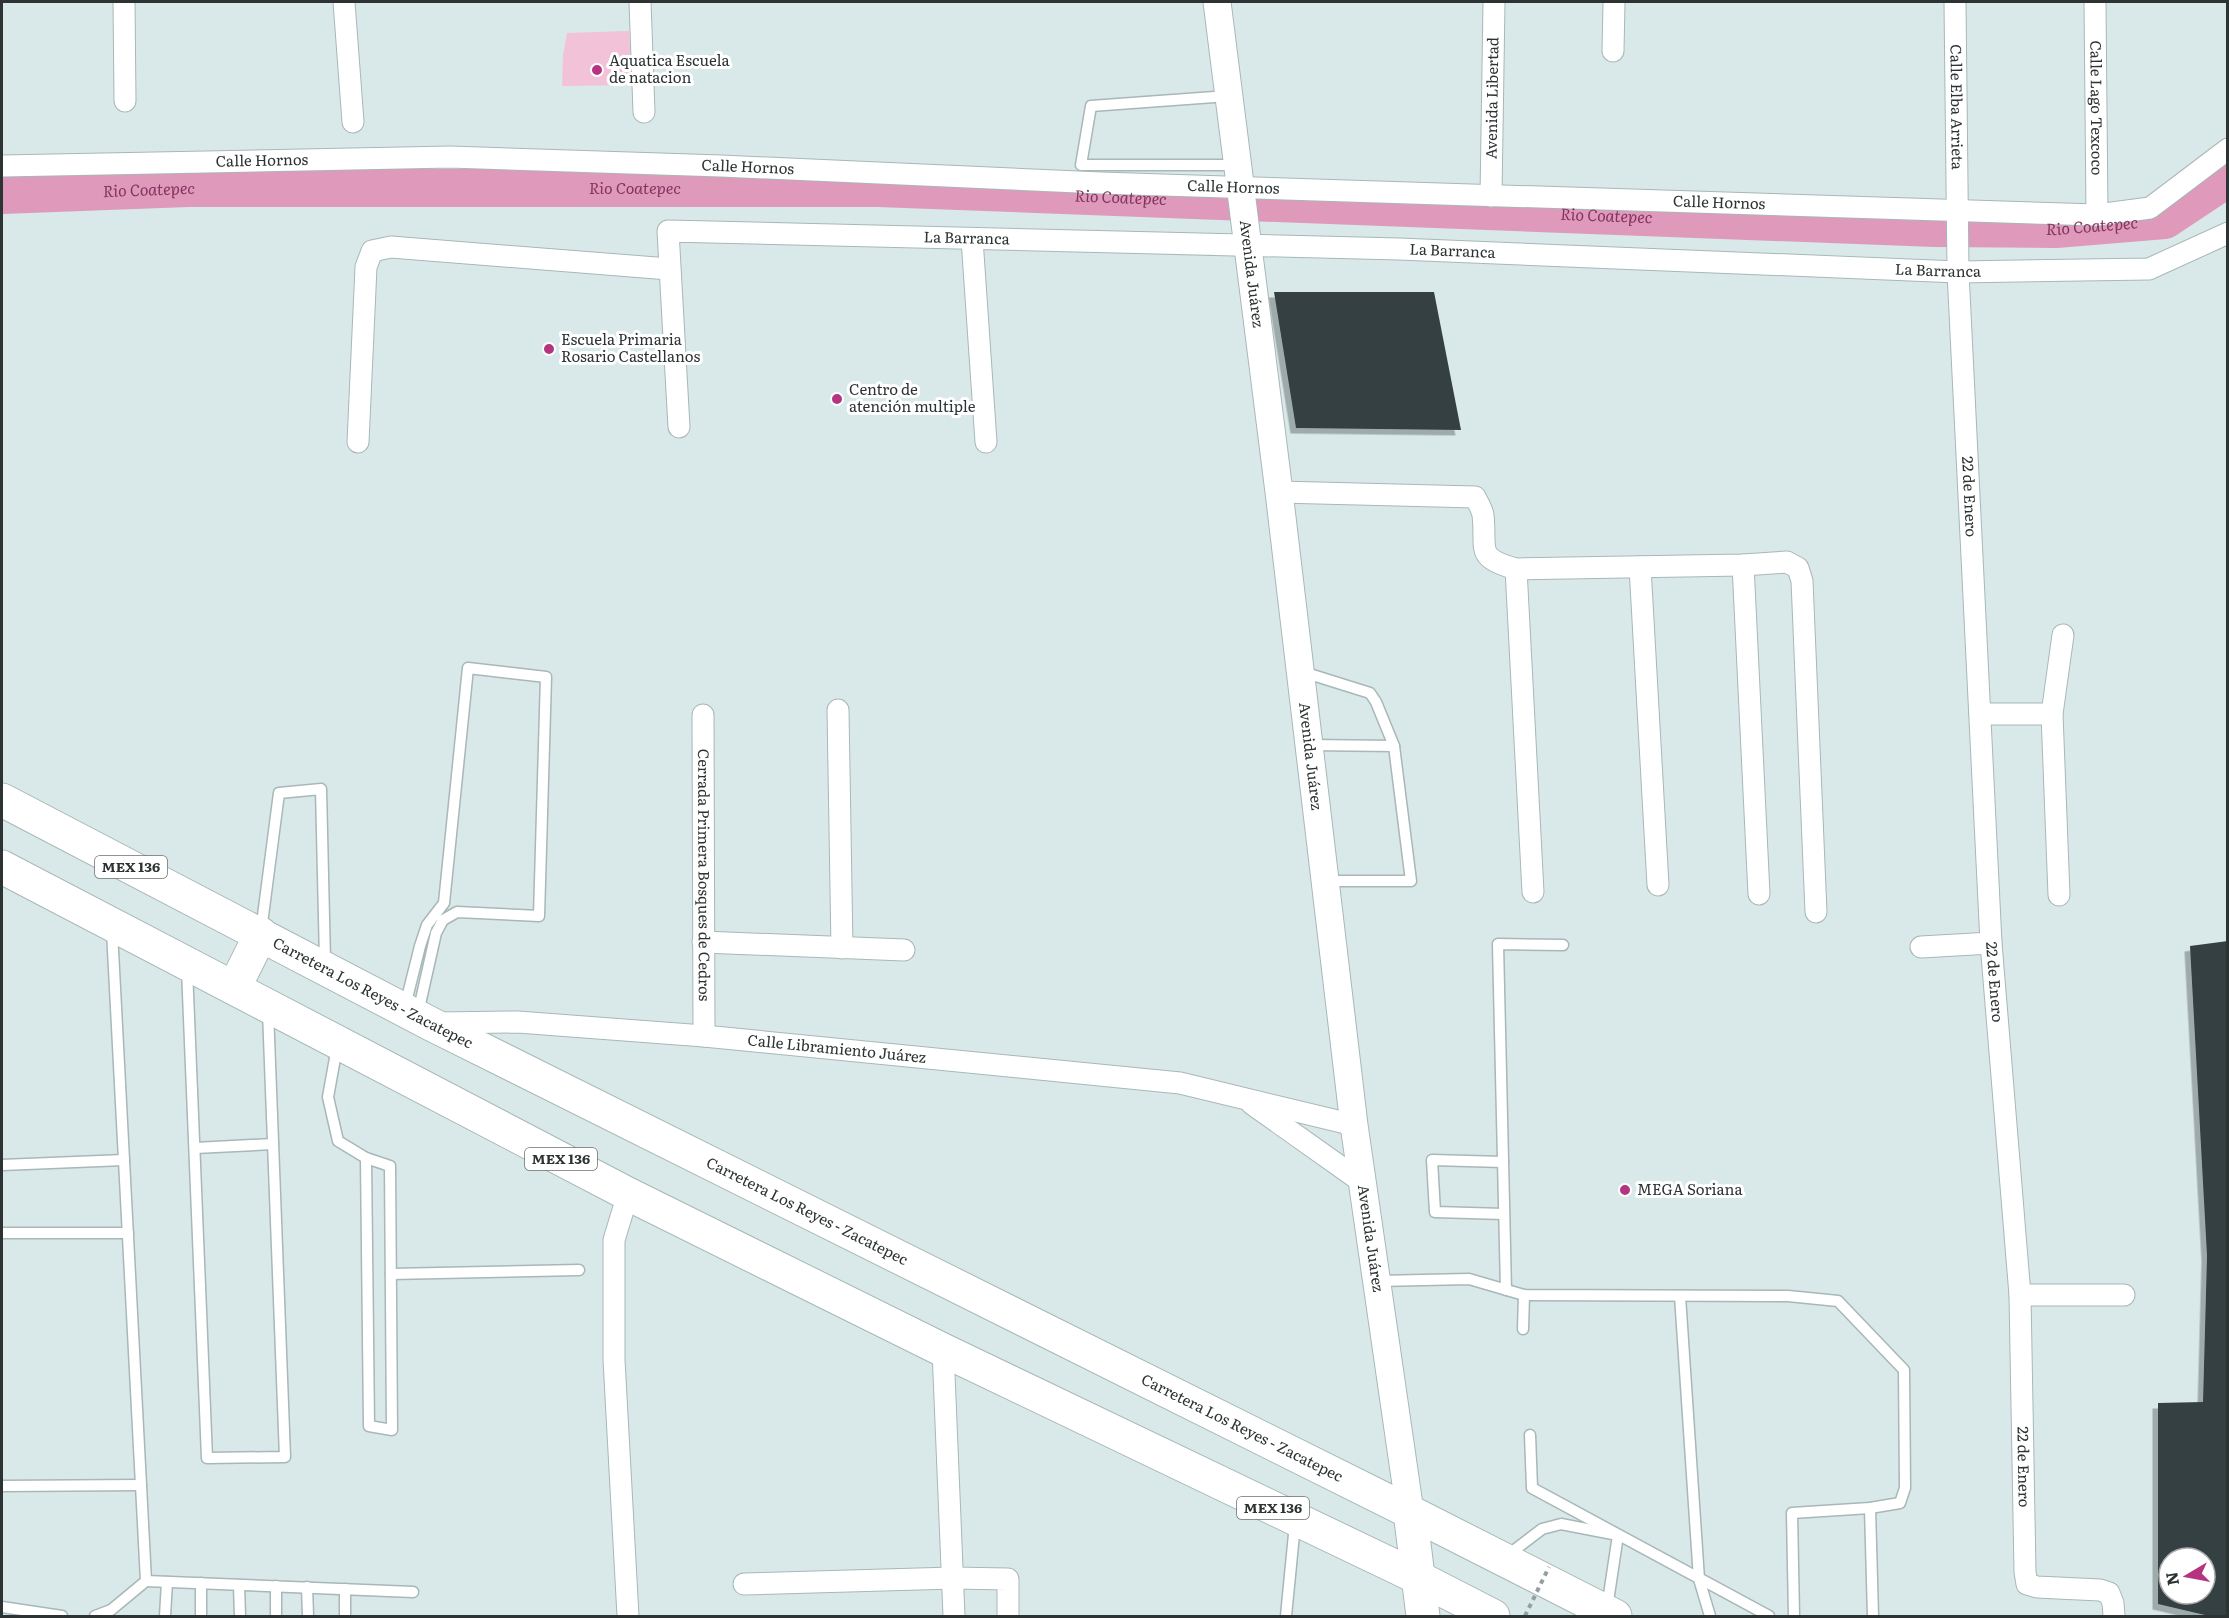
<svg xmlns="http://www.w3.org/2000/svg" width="2229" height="1618" font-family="Literata,serif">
	<defs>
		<filter id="shadow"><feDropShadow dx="-5.5" dy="5.5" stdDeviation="0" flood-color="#0004"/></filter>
	</defs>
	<rect width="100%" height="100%" fill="#d9e9e9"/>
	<path fill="#f2c2d8" d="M 629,31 L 632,85 L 562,86 L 563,55 L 567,33 Z"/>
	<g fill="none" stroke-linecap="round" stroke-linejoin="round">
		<path stroke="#df9abb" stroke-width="38" id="s1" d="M 2,195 L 188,188 L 878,188 L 1935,228 L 2056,229 L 2165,220 L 2228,178"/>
	</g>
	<g fill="#354142" fill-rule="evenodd" filter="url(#shadow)">
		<path d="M 1274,292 L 1434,292 L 1461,430 L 1296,428 Z"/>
		<path d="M 2228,941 L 2228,1616 L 2209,1616 L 2158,1604 L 2158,1403 L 2203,1402 L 2207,1256 L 2190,946 ZM 2169,1558 L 2205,1558 L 2205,1594 L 2169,1594 Z"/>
	</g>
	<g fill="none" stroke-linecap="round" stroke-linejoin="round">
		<defs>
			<g id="service">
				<path d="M 1228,96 L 1091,106 L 1081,165 L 1236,165"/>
				<path d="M 1303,672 L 1370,693 L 1376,702 L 1394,746"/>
				<path d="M 1310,745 L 1394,746 L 1411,881 L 1325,881"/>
				<path d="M 112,931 L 146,1581 L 413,1592"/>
				<path d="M 261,931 L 279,793 L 321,789 L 325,961"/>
				<path d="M 187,969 L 207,1458 L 285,1457 L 268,1011"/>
				<path d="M 405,1006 L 420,946 L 427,925 L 444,903 L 468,668 L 546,677 L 539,916 L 457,912 L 443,920 L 436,933 L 418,1013"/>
				<path d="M 337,1047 L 328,1097 L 338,1141 L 366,1158"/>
				<path d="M 195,1148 L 273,1144"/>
				<path d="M 366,1158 L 390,1166 L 392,1430 L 369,1426 Z"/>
				<path d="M 1503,1162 L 1432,1160 L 1435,1212 L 1504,1214"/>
				<path d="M 2,1165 L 124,1160"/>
				<path d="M 2,1233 L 128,1233"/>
				<path d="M 391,1274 L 579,1270"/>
				<path d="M 1377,1281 L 1469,1279 L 1524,1295 L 1788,1296 L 1838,1301 L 1904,1370 L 1905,1488 L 1900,1503 L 1870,1508 L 1792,1513 L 1794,1616"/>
				<path d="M 1506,1290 L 1498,944 L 1563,945"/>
				<path d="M 1680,1296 L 1699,1579 L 1710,1616"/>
				<path d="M 1523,1329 L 1524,1295"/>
				<path d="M 1530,1435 L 1532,1488 L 1769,1616"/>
				<path d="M 2,1486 L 141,1485"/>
				<path d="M 1870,1508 L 1873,1616"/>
				<path d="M 1508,1555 L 1542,1529 L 1561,1524 L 1618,1535 L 1607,1608"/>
				<path d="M 201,1583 L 201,1616"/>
				<path d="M 239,1585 L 240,1616"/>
				<path d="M 276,1586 L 276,1616"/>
				<path d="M 307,1587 L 308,1616"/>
				<path d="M 345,1589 L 345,1616"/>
				<path d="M 2,1607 L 62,1616"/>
				<path d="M 95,1616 L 111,1610 L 146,1581"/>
				<path d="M 165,1616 L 167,1582"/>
				<path d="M 1286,1616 L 1295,1524"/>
			</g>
			<g id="minor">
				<path d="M 124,2 L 125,101"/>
				<path d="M 344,2 L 353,122"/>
				<path d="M 640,2 L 644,112"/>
				<path id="s2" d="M 1955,2 L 1958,272 L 1991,943 L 2020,1295 L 2025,1572 L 2027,1584 L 2037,1587 L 2100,1590 L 2109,1593 L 2113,1603 L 2114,1616"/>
				<path id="s3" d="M 2095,2 L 2097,215"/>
				<path d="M 1613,51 L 1614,2"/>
				<path id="s4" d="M 2,166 L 450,157 L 721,166 L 1101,183 L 2097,215 L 2150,208 L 2228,149"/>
				<path id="s5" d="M 1491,196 L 1494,2"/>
				<path d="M 972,239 L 986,442"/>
				<path id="s6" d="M 679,427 L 668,231 L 1399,249 L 1958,272 L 2149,269 L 2228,233"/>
				<path d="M 358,442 L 366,267 L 372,251 L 391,247 L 669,269"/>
				<path d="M 1279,492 L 1475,497 C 1478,503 1482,509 1483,515 C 1487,550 1474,557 1516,569 L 1743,565 L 1787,562 L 1798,568 L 1802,581 L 1816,912"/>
				<path d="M 1743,565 L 1759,894"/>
				<path d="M 1640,567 L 1658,885"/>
				<path d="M 1516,569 L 1533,892"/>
				<path d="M 838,710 L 842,948"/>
				<path d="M 1980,714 L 2052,714 L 2059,895"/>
				<path d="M 2052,714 L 2063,635"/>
				<path id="s7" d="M 703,715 L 704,1036"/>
				<path d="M 703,942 L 904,950"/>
				<path d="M 1921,947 L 1991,943"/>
				<path id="s8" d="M 438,1023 L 518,1022 L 704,1036 L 1180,1083 L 1354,1125"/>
				<path d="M 1252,1104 L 1362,1182"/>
				<path d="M 628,1194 L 614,1240 L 614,1360 L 628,1616"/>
				<path d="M 2020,1295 L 2124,1295"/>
				<path d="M 943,1350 L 954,1616"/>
				<path d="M 744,1584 L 953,1578 L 1008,1579 L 1008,1616"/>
			</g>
			<g id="tertiary">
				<path id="s9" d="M 1217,2 L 1279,492 L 1354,1125 L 1410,1512"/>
			</g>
			<g id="primary">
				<path id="s10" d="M 2,800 L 431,1024 L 1410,1512 L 1615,1616"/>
				<path d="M 2,867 L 628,1194 L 943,1350 L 1419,1578 L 1493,1616"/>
				<path d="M 234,988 L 261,934"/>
				<path d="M 1410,1512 L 1423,1616"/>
			</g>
		</defs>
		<use href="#service" stroke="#a8b7b7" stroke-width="13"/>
		<use href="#minor" stroke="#a8b7b7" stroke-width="23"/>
		<use href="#tertiary" stroke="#a8b7b7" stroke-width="29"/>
		<use href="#primary" stroke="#a8b7b7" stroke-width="35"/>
		<use href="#service" stroke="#fff" stroke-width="10"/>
		<use href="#minor" stroke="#fff" stroke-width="21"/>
		<use href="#tertiary" stroke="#fff" stroke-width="27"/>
		<use href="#primary" stroke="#fff" stroke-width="33"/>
		<path stroke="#94a0a0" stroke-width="4" stroke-dasharray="4.5 4.5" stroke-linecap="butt" d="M 1525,1616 L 1549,1567"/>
	</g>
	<g fill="#b5347f" stroke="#fff" stroke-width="2">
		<circle cx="597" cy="70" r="6"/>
		<circle cx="549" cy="349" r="6"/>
		<circle cx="837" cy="399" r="6"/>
		<circle cx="1625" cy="1190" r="6"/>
	</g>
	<g text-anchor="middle" stroke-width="6" stroke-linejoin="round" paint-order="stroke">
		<g fill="#fff" stroke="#6c7070" stroke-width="1.5">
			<rect x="95" y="856" width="72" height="22" rx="4.5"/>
			<rect x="525" y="1148" width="72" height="22" rx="4.5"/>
			<rect x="1237" y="1497" width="72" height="22" rx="4.5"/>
		</g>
		<g font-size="14" font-weight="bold" fill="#2d3333">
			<text x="131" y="872">MEX 136</text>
			<text x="561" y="1164">MEX 136</text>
			<text x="1273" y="1513">MEX 136</text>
		</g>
		<g font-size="15" fill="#2d3333" stroke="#fff" text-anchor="start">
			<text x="609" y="66">Aquatica Escuela<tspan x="609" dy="17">de natacion</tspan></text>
			<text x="561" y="345">Escuela Primaria<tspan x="561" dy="17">Rosario Castellanos</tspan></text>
			<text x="849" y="395">Centro de<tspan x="849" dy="17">atención multiple</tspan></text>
			<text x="1637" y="1195">MEGA Soriana</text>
		</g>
		<g font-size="15" fill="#2d3333" stroke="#fff">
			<text dy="5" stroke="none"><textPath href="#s5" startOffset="98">Avenida Libertad</textPath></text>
			<text dy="5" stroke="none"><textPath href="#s2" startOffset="105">Calle Elba Arrieta</textPath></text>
			<text dy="5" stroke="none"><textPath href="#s3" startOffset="106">Calle Lago Texcoco</textPath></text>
			<text dy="5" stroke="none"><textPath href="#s4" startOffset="260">Calle Hornos</textPath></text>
			<text dy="5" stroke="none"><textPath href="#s4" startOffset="746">Calle Hornos</textPath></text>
			<text dy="5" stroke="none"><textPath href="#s4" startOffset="1232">Calle Hornos</textPath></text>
			<text dy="5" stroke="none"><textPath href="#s4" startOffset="1718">Calle Hornos</textPath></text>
			<text dy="5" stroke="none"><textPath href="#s6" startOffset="495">La Barranca</textPath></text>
			<text dy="5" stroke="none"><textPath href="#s6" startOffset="981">La Barranca</textPath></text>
			<text dy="5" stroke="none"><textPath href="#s6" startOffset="1467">La Barranca</textPath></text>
			<text dy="5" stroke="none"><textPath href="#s9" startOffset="274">Avenida Juárez</textPath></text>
			<text dy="5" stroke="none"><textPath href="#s2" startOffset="495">22 de Enero</textPath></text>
			<text dy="5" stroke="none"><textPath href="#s9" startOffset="760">Avenida Juárez</textPath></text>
			<text dy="5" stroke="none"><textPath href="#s7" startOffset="160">Cerrada Primera Bosques de Cedros</textPath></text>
			<text dy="5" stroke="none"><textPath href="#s2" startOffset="981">22 de Enero</textPath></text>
			<text dy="5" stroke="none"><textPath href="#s10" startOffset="418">Carretera Los Reyes - Zacatepec</textPath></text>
			<text dy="5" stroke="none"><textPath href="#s8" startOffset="400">Calle Libramiento Juárez</textPath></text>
			<text dy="5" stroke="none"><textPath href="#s10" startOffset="904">Carretera Los Reyes - Zacatepec</textPath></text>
			<text dy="5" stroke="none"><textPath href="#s9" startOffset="1246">Avenida Juárez</textPath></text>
			<text dy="5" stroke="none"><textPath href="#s10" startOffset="1390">Carretera Los Reyes - Zacatepec</textPath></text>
			<text dy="5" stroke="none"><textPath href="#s2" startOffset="1467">22 de Enero</textPath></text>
		</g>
		<g font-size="16" font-style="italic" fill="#853460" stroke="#fff">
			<text dy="6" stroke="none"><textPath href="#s1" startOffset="633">Rio Coatepec</textPath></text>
			<text dy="6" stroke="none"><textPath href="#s1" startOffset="147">Rio Coatepec</textPath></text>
			<text dy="6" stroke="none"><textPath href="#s1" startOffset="1119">Rio Coatepec</textPath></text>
			<text dy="6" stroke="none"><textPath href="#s1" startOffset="1605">Rio Coatepec</textPath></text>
			<text dy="6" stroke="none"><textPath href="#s1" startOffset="2091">Rio Coatepec</textPath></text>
		</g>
	</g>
	<rect width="2229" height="1618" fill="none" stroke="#2d3333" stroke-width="6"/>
	<g transform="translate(2187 1576) rotate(260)"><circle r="28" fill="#ffffff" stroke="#abadad" stroke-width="1.5"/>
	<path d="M0-4.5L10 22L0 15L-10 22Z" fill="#b5347f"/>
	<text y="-9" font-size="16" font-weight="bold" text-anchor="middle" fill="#2d3333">N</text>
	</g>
</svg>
